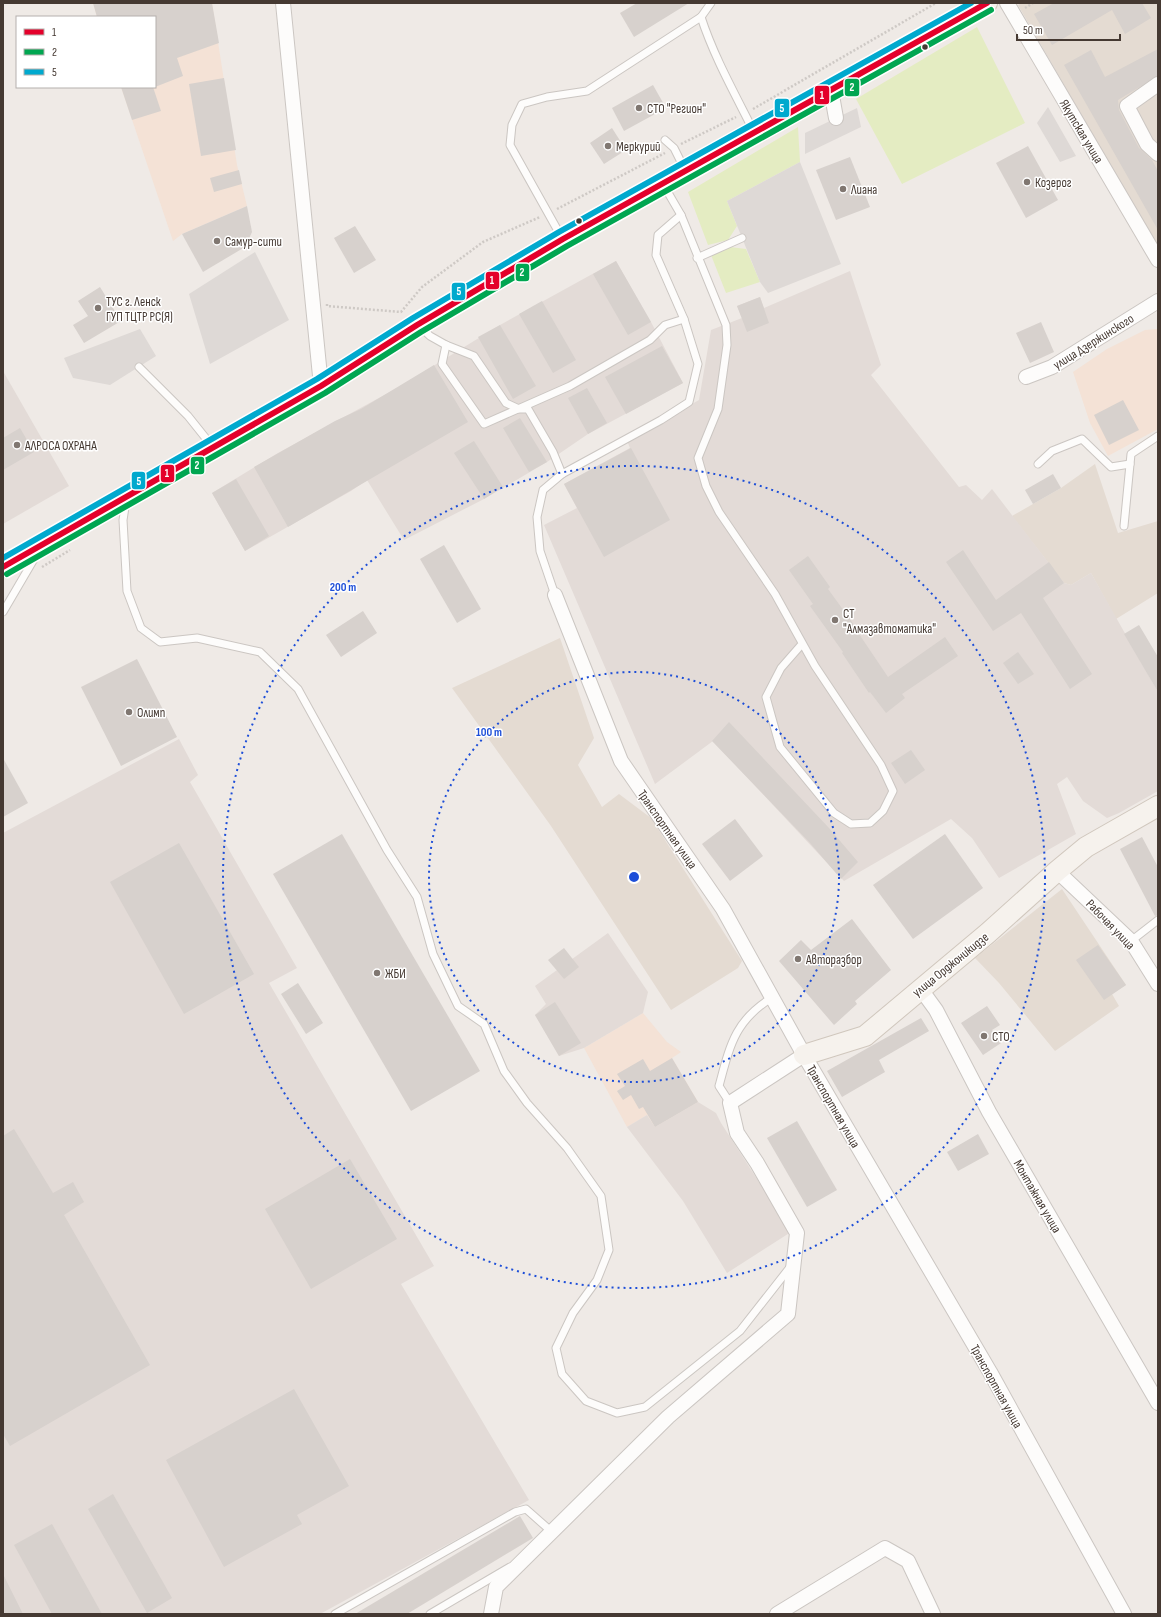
<svg xmlns="http://www.w3.org/2000/svg" width="1161" height="1617" font-family="'Sofia Sans Condensed',sans-serif">
	<rect width="100%" height="100%" fill="#efeae6"/>
	<g fill="#e4dbd2">
		<path d="M 1022,3 L 1158,3 L 1158,248 L 1018,5 Z"/>
		<path d="M 1095,464 L 1118,533 L 1158,521 L 1158,593 L 1116,619 L 1091,573 L 1071,585 L 1064,583 L 1012,516 L 1061,488 Z"/>
		<path d="M 560,638 L 594,738 L 578,765 L 602,807 L 619,794 L 651,818 L 742,961 L 738,968 L 671,1010 L 551,826 L 452,688 Z"/>
		<path d="M 1062,889 L 1126,985 L 1112,994 L 1119,1006 L 1055,1051 L 999,983 L 975,958 Z"/>
	</g>
	<g fill="#f4e2d6">
		<path d="M 93,3 L 212,3 L 237,165 L 247,206 L 182,234 L 173,241 L 121,87 L 155,87 L 155,17 L 97,17 Z"/>
		<path d="M 1158,329 L 1158,429 L 1108,456 L 1090,423 L 1073,372 L 1107,349 L 1145,330 Z"/>
		<path d="M 643,1013 L 667,1042 L 681,1052 L 672,1058 L 698,1102 L 655,1127 L 647,1115 L 627,1127 L 584,1048 Z"/>
	</g>
	<g fill="#e3dbd7">
		<path d="M 616,261 L 651,322 L 683,383 L 588,434 L 547,462 L 484,499 L 404,540 L 367,480 L 351,491 L 245,551 L 212,493 L 278,453 L 399,387 L 500,325 Z"/>
		<path d="M 850,271 L 881,365 L 871,375 L 959,487 L 966,485 L 982,500 L 992,489 L 1064,583 L 1071,585 L 1091,573 L 1158,692 L 1158,791 L 1119,813 L 1107,818 L 1083,801 L 1067,777 L 1057,784 L 1076,834 L 999,878 L 972,838 L 951,819 L 844,881 L 713,741 L 655,784 L 544,525 L 577,508 L 564,484 L 630,448 L 627,441 L 699,400 L 711,330 L 742,318 L 737,306 L 760,297 L 764,308 Z"/>
		<path d="M 3,371 L 69,486 L 3,524 Z"/>
		<path d="M 179,739 L 198,775 L 190,782 L 297,968 L 269,983 L 434,1266 L 401,1284 L 529,1500 L 320,1614 L 3,1614 L 3,833 Z"/>
		<path d="M 608,933 L 648,992 L 643,1013 L 584,1048 L 559,1056 L 535,1015 L 546,1004 L 535,986 Z"/>
		<path d="M 698,1102 L 716,1113 L 721,1123 L 791,1232 L 727,1273 L 683,1201 L 627,1127 L 647,1115 L 655,1127 Z"/>
	</g>
	<g fill="#e4ecc2">
		<path d="M 977,27 L 1025,123 L 902,184 L 856,99 Z"/>
		<path d="M 798,127 L 800,162 L 727,201 L 737,226 L 728,240 L 708,245 L 688,192 Z"/>
		<path d="M 730,247 L 746,249 L 760,282 L 726,293 L 711,255 Z"/>
	</g>
	<g fill="#ded9d6">
		<path d="M 1048,107 L 1076,156 L 1060,162 L 1037,123 Z"/>
		<path d="M 857,108 L 861,127 L 805,154 L 805,133 Z"/>
		<path d="M 800,162 L 841,264 L 768,293 L 760,282 L 727,201 Z"/>
		<path d="M 255,252 L 289,320 L 210,364 L 189,294 Z"/>
		<path d="M 140,329 L 156,356 L 110,385 L 73,378 L 64,358 Z"/>
	</g>
	<g fill="#d7d1cd">
		<path d="M 93,3 L 212,3 L 219,43 L 177,58 L 183,76 L 155,87 L 155,17 L 97,17 Z"/>
		<path d="M 637,3 L 689,3 L 634,37 L 620,13 Z"/>
		<path d="M 1054,3 L 1142,3 L 1151,18 L 1125,34 L 1112,10 L 1052,45 L 1034,14 Z"/>
		<path d="M 1158,49 L 1158,76 L 1118,100 L 1119,110 L 1139,148 L 1152,160 L 1158,171 L 1158,230 L 1064,65 L 1091,50 L 1105,77 Z"/>
		<path d="M 224,78 L 236,150 L 201,156 L 189,84 Z"/>
		<path d="M 653,85 L 666,108 L 624,131 L 612,108 Z"/>
		<path d="M 121,87 L 153,87 L 161,111 L 132,120 Z"/>
		<path d="M 612,128 L 626,150 L 604,164 L 590,143 Z"/>
		<path d="M 1028,146 L 1058,200 L 1026,218 L 996,163 Z"/>
		<path d="M 850,157 L 870,207 L 836,220 L 816,170 Z"/>
		<path d="M 239,170 L 242,184 L 214,192 L 210,178 Z"/>
		<path d="M 247,206 L 252,232 L 245,247 L 203,272 L 182,234 Z"/>
		<path d="M 355,226 L 376,260 L 354,273 L 334,238 Z"/>
		<path d="M 616,261 L 651,322 L 628,335 L 593,274 Z"/>
		<path d="M 100,287 L 121,321 L 84,343 L 73,325 L 88,316 L 78,301 Z"/>
		<path d="M 760,297 L 769,323 L 747,332 L 737,306 Z"/>
		<path d="M 542,301 L 576,360 L 553,373 L 519,314 Z"/>
		<path d="M 1041,322 L 1054,352 L 1030,363 L 1016,333 Z"/>
		<path d="M 500,325 L 536,386 L 513,399 L 478,337 Z"/>
		<path d="M 662,346 L 683,383 L 626,414 L 605,377 Z"/>
		<path d="M 434,365 L 468,422 L 288,527 L 254,467 L 335,421 L 361,409 Z"/>
		<path d="M 587,388 L 607,423 L 588,434 L 568,398 Z"/>
		<path d="M 1123,400 L 1139,430 L 1109,445 L 1094,415 Z"/>
		<path d="M 520,418 L 547,462 L 529,472 L 503,428 Z"/>
		<path d="M 20,428 L 34,452 L 3,470 L 3,438 Z"/>
		<path d="M 474,441 L 503,487 L 484,499 L 454,453 Z"/>
		<path d="M 631,448 L 670,520 L 604,557 L 564,484 Z"/>
		<path d="M 1053,474 L 1061,488 L 1033,504 L 1025,490 Z"/>
		<path d="M 236,479 L 269,536 L 245,551 L 212,493 Z"/>
		<path d="M 444,545 L 481,609 L 457,623 L 420,559 Z"/>
		<path d="M 963,550 L 996,600 L 1049,562 L 1064,583 L 1043,598 L 1092,674 L 1070,689 L 1021,613 L 993,631 L 946,562 Z"/>
		<path d="M 808,556 L 830,587 L 828,589 L 860,633 L 859,634 L 888,677 L 945,637 L 958,656 L 902,694 L 905,698 L 886,713 L 870,692 L 869,693 L 842,653 L 843,652 L 810,606 L 813,604 L 789,570 Z"/>
		<path d="M 363,611 L 377,633 L 341,657 L 326,635 Z"/>
		<path d="M 1139,625 L 1158,657 L 1158,692 L 1124,634 Z"/>
		<path d="M 1018,652 L 1034,674 L 1018,684 L 1003,663 Z"/>
		<path d="M 137,659 L 177,737 L 121,766 L 81,687 Z"/>
		<path d="M 729,722 L 829,828 L 858,862 L 841,879 L 810,843 L 712,741 Z"/>
		<path d="M 911,750 L 925,770 L 905,784 L 891,763 Z"/>
		<path d="M 3,758 L 28,803 L 3,817 Z"/>
		<path d="M 735,819 L 763,856 L 730,881 L 702,844 Z"/>
		<path d="M 342,834 L 480,1071 L 411,1111 L 273,874 Z"/>
		<path d="M 945,834 L 983,888 L 913,939 L 873,885 Z"/>
		<path d="M 1142,837 L 1158,867 L 1158,915 L 1155,916 L 1120,849 Z"/>
		<path d="M 179,843 L 254,974 L 184,1014 L 110,882 Z"/>
		<path d="M 852,919 L 891,970 L 855,1001 L 857,1004 L 834,1025 L 779,961 L 801,940 L 811,950 Z"/>
		<path d="M 1098,945 L 1126,985 L 1104,1000 L 1076,960 Z"/>
		<path d="M 564,948 L 579,967 L 564,979 L 548,960 Z"/>
		<path d="M 298,983 L 323,1023 L 306,1034 L 281,994 Z"/>
		<path d="M 555,1002 L 581,1043 L 559,1056 L 535,1015 Z"/>
		<path d="M 987,1006 L 1000,1025 L 992,1030 L 1001,1043 L 983,1055 L 961,1023 Z"/>
		<path d="M 921,1018 L 929,1031 L 879,1060 L 885,1072 L 842,1097 L 827,1071 Z"/>
		<path d="M 672,1058 L 698,1102 L 655,1127 L 643,1107 L 639,1109 L 631,1095 L 623,1100 L 617,1091 L 625,1086 L 617,1074 L 643,1059 L 650,1071 Z"/>
		<path d="M 797,1121 L 837,1190 L 807,1207 L 767,1138 Z"/>
		<path d="M 14,1129 L 53,1193 L 73,1182 L 84,1202 L 64,1215 L 150,1365 L 10,1446 L 3,1434 L 3,1136 Z"/>
		<path d="M 978,1134 L 989,1154 L 958,1171 L 947,1152 Z"/>
		<path d="M 350,1159 L 397,1239 L 311,1289 L 265,1209 Z"/>
		<path d="M 294,1389 L 349,1486 L 297,1515 L 302,1524 L 224,1567 L 166,1460 Z"/>
		<path d="M 113,1494 L 172,1598 L 147,1613 L 88,1509 Z"/>
		<path d="M 520,1516 L 533,1538 L 407,1614 L 355,1614 Z"/>
		<path d="M 52,1524 L 102,1614 L 52,1614 L 14,1545 Z"/>
		<path d="M 3,1574 L 23,1614 L 3,1614 Z"/>
	</g>
	<g fill="none" stroke-linecap="round" stroke-linejoin="round">
		<defs>
			<g id="lane">
				<path d="M 711,3 L 701,17 C 714,57 735,94 754,132"/>
				<path d="M 665,140 L 674,148 L 685,170"/>
				<path d="M 663,184 L 681,215 L 726,325 L 727,345 L 718,409 L 698,458 L 706,486 L 719,512 L 775,594 L 815,666 L 881,765 L 893,791 L 883,811 L 870,823 L 851,824 L 834,813 L 780,747 L 766,697 L 781,668 L 802,644"/>
				<path d="M 562,238 L 510,145 L 512,125 L 522,104 L 547,97 L 587,91 L 701,17"/>
				<path d="M 697,258 L 742,238"/>
				<path d="M 418,325 L 430,336 L 446,345 L 474,356 L 506,403 L 519,409 L 528,409 L 553,452 L 562,474"/>
				<path d="M 446,345 L 442,364 L 484,424 L 570,386 L 650,340 L 665,325 L 684,319"/>
				<path d="M 139,367 L 188,416 L 212,446"/>
				<path d="M 1038,464 L 1052,451 L 1082,439 L 1111,467 L 1130,464"/>
				<path d="M 126,501 L 123,520 L 127,591 L 141,628 L 160,642 L 197,638 L 260,652 L 298,689 L 387,850 L 417,897 L 433,954 L 458,1006 L 484,1024 L 504,1071 L 527,1103 L 567,1148 L 601,1196 L 609,1250 L 597,1280 L 573,1313 L 556,1348 L 562,1374 L 586,1401 L 617,1413 L 645,1407 L 740,1331 L 791,1266"/>
				<path d="M 1124,526 L 1131,454 L 1158,436"/>
				<path d="M 555,595 L 540,551 L 537,517 L 543,490 L 562,474 L 661,420 L 689,402 L 698,364 L 684,319 L 656,255 L 658,235 L 681,215"/>
				<path d="M 3,612 L 37,554"/>
				<path d="M 1131,941 L 1158,920"/>
				<path d="M 730,1103 L 719,1086 C 730,1045 735,1020 773,997"/>
				<path d="M 335,1614 L 515,1512 L 526,1509 L 552,1532"/>
				<path d="M 430,1614 L 510,1567"/>
			</g>
			<g id="street">
				<path d="M 283,3 L 321,386"/>
				<path d="M 1007,3 L 1158,260"/>
				<path d="M 1158,84 L 1127,106 L 1147,144 L 1158,154"/>
				<path d="M 831,90 L 836,118"/>
				<path d="M 1026,377 L 1052,367 L 1158,301"/>
				<path d="M 555,595 L 621,761 L 723,909 L 804,1055 L 990,1372 L 1124,1614"/>
				<path d="M 1057,871 L 1131,941 L 1158,984"/>
				<path d="M 920,988 L 936,1010 L 989,1112 L 1158,1403"/>
				<path d="M 491,1614 L 496,1587 L 668,1417 L 788,1314 L 797,1233 L 757,1163 L 737,1133 L 730,1103 L 804,1055"/>
				<path d="M 777,1614 L 885,1548 L 908,1561 L 933,1614"/>
			</g>
			<g id="secondary">
				<path d="M 3,567 L 321,386 L 417,325 L 563,239 L 987,3"/>
				<path d="M 804,1055 L 865,1036 L 988,933 L 1057,871 L 1086,847 L 1158,806"/>
			</g>
		</defs>
		<use href="#lane" stroke="#cbc6c2" stroke-width="9"/>
		<use href="#street" stroke="#cbc6c2" stroke-width="16"/>
		<use href="#secondary" stroke="#d0c7bd" stroke-width="22"/>
		<g stroke="#cec9c5" stroke-width="2.5" stroke-dasharray="2 2" stroke-linecap="butt">
			<path d="M 1025,8 L 1033,3"/>
			<path d="M 753,109 L 936,3"/>
			<path d="M 681,144 L 736,117"/>
			<path d="M 557,209 L 665,153"/>
			<path d="M 327,304 L 327,306 L 401,312 L 422,287 L 483,242 L 540,217"/>
			<path d="M 42,567 L 70,550"/>
		</g>
		<use href="#lane" stroke="#fdfcfb" stroke-width="7"/>
		<use href="#street" stroke="#fdfcfb" stroke-width="14"/>
		<use href="#secondary" stroke="#f6f2ed" stroke-width="20"/>
		<defs>
			<path id="bus-1" d="M 3,567 L 321,386 L 417,325 L 563,239 L 987,3"/>
			<path id="bus-2" d="M 7,574 L 325,393 L 421,332 L 567,246 L 991,10"/>
			<path id="bus-3" d="M 3,558 L 317,379 L 413,318 L 559,232 L 971,3"/>
		</defs>
		<use href="#bus-1" stroke="#fff" stroke-width="9"/>
		<use href="#bus-2" stroke="#fff" stroke-width="9"/>
		<use href="#bus-3" stroke="#fff" stroke-width="9"/>
		<use href="#bus-1" stroke="#e4002b" stroke-width="6"/>
		<use href="#bus-2" stroke="#00a651" stroke-width="6"/>
		<use href="#bus-3" stroke="#00a9ce" stroke-width="6"/>
	</g>
	<g fill="none" stroke="#1d4ed8" stroke-width="2" stroke-dasharray="2 4">
		<circle cx="634" cy="877" r="205"/>
		<circle cx="634" cy="877" r="411"/>
	</g>
	<g fill="#453932" stroke="#fff" stroke-width="1.5">
		<circle cx="925" cy="47" r="3.5"/>
		<circle cx="579" cy="221" r="3.5"/>
	</g>
	<g fill="#807771" stroke="#fff" stroke-width="1.5">
		<circle cx="639" cy="108" r="4"/>
		<circle cx="608" cy="146" r="4"/>
		<circle cx="1027" cy="182" r="4"/>
		<circle cx="843" cy="189" r="4"/>
		<circle cx="217" cy="241" r="4"/>
		<circle cx="98" cy="308" r="4"/>
		<circle cx="17" cy="445" r="4"/>
		<circle cx="835" cy="620" r="4"/>
		<circle cx="129" cy="712" r="4"/>
		<circle cx="798" cy="959" r="4"/>
		<circle cx="377" cy="973" r="4"/>
		<circle cx="984" cy="1036" r="4"/>
	</g>
	<g text-anchor="middle" stroke-width="3" stroke-linejoin="round" paint-order="stroke">
		<g font-size="13" fill="#453932" stroke="#fff" text-anchor="start">
			<text x="647" y="113">СТО "Регион"</text>
			<text x="616" y="151">Меркурий</text>
			<text x="1035" y="187">Козерог</text>
			<text x="851" y="194">Лиана</text>
			<text x="225" y="246">Самур-сити</text>
			<text x="106" y="306">ТУС г. Ленск<tspan x="106" dy="15">ГУП ТЦТР РС(Я)</tspan></text>
			<text x="25" y="450">АЛРОСА ОХРАНА</text>
			<text x="843" y="618">СТ<tspan x="843" dy="15">"Алмазавтоматика"</tspan></text>
			<text x="137" y="717">Олимп</text>
			<text x="806" y="964">Авторазбор</text>
			<text x="385" y="978">ЖБИ</text>
			<text x="992" y="1041">СТО</text>
		</g>
		<g font-size="13" fill="#453932" stroke="#fff">
			<text transform="translate(1082 131) rotate(59)" y="5">Якутская улица</text>
			<text transform="translate(1093 341) rotate(-32)" y="5">улица Дзержинского</text>
			<text transform="translate(668 829) rotate(55)" y="5">Транспортная улица</text>
			<text transform="translate(1111 924) rotate(46)" y="5">Рабочая улица</text>
			<text transform="translate(950 964) rotate(-39)" y="5">улица Орджоникидзе</text>
			<text transform="translate(834 1106) rotate(60)" y="5">Транспортная улица</text>
			<text transform="translate(1038 1196) rotate(60)" y="5">Монтажная улица</text>
			<text transform="translate(997 1386) rotate(61)" y="5">Транспортная улица</text>
		</g>
	</g>
	<circle cx="634" cy="877" r="6" fill="#1d4ed8" stroke="#fff" stroke-width="2"/>
	<g font-size="12" text-anchor="middle" font-weight="bold" fill="#1d4ed8" stroke="#fff" stroke-width="3" stroke-linejoin="round" paint-order="stroke">
		<text x="343" y="591">200 m</text>
		<text x="489" y="736">100 m</text>
	</g>
	<g stroke="#fff" stroke-width="1.5">
		<rect x="844" y="78" width="16" height="19" rx="4" fill="#00a651"/>
		<rect x="814" y="85" width="16" height="20" rx="4" fill="#e4002b"/>
		<rect x="774" y="98" width="16" height="20" rx="4" fill="#00a9ce"/>
		<rect x="515" y="263" width="15" height="19" rx="4" fill="#00a651"/>
		<rect x="485" y="271" width="15" height="19" rx="4" fill="#e4002b"/>
		<rect x="451" y="282" width="15" height="19" rx="4" fill="#00a9ce"/>
		<rect x="190" y="456" width="15" height="19" rx="4" fill="#00a651"/>
		<rect x="160" y="464" width="15" height="19" rx="4" fill="#e4002b"/>
		<rect x="131" y="471" width="15" height="19" rx="4" fill="#00a9ce"/>
	</g>
	<g font-size="11" text-anchor="middle" font-weight="bold" fill="#fff">
		<text x="852" y="91">2</text>
		<text x="822" y="99">1</text>
		<text x="782" y="112">5</text>
		<text x="522" y="276">2</text>
		<text x="492" y="284">1</text>
		<text x="459" y="295">5</text>
		<text x="197" y="469">2</text>
		<text x="167" y="477">1</text>
		<text x="139" y="485">5</text>
	</g>
	<rect width="1161" height="1617" fill="none" stroke="#453932" stroke-width="8"/>
	<rect x="16" y="16" width="140" height="72" fill="#ffffff" stroke="#b5b0ad"/>
	<rect x="24" y="29" width="20" height="6" fill="#e4002b" stroke="#b5b0ad"/>
	<text x="52" y="36" font-size="12" fill="#453932">1</text>
	<rect x="24" y="49" width="20" height="6" fill="#00a651" stroke="#b5b0ad"/>
	<text x="52" y="56" font-size="12" fill="#453932">2</text>
	<rect x="24" y="69" width="20" height="6" fill="#00a9ce" stroke="#b5b0ad"/>
	<text x="52" y="76" font-size="12" fill="#453932">5</text>
	<path d="M1017 34v6h103v-6" fill="none" stroke="#453932" stroke-width="2"/>
	<text x="1023" y="34" font-size="12" fill="#453932" stroke="#ffffff" stroke-width="3" paint-order="stroke">50 m</text>
</svg>
